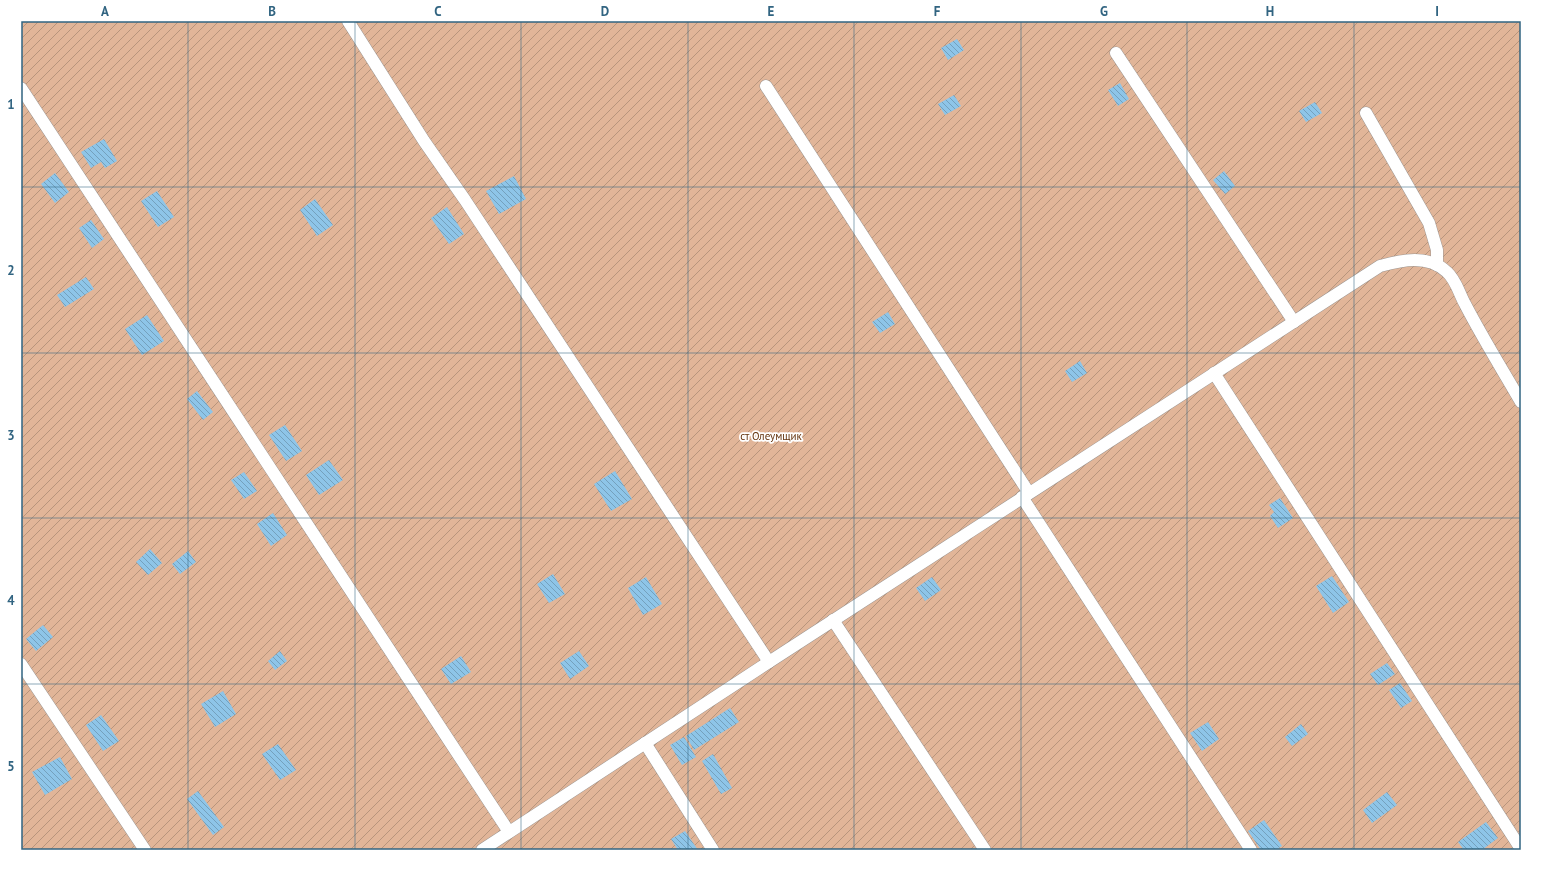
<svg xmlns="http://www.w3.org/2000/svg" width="1542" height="871" font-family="'PT Sans',sans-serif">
	<defs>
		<pattern id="garden-furrows" width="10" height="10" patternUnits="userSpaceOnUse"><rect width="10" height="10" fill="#e1b598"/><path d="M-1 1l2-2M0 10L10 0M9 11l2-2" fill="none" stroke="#b7947c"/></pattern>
		<pattern id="building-back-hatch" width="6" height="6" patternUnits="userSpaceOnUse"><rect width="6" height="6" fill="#8ec5e8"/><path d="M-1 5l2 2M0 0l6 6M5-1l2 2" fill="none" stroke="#74a0bc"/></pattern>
	</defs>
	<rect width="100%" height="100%" fill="#e8e2de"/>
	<rect fill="url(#garden-furrows)" x="21" y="21" width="1500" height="829"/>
	<g fill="url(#building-back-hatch)">
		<path d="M 957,39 L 964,50 L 948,60 L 941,48 Z"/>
		<path d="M 1120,83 L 1129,99 L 1118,106 L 1108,90 Z"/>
		<path d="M 954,95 L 961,106 L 945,115 L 938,104 Z"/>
		<path d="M 1315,102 L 1322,113 L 1306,122 L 1299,111 Z"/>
		<path d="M 104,139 L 117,161 L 105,168 L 101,162 L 91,168 L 81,152 Z"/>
		<path d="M 1224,171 L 1235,186 L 1225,194 L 1213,180 Z"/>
		<path d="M 55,173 L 69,192 L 55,203 L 41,184 Z"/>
		<path d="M 514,176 L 526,199 L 499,214 L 486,191 Z"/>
		<path d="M 157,191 L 174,217 L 158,227 L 141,201 Z"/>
		<path d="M 315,199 L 333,225 L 317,236 L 300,210 Z"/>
		<path d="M 447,207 L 464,234 L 449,244 L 431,218 Z"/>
		<path d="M 91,220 L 104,239 L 92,248 L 79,228 Z"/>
		<path d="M 86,277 L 94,289 L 65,307 L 57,295 Z"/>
		<path d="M 888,312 L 895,324 L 880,333 L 872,322 Z"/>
		<path d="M 147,315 L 164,341 L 142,355 L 125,329 Z"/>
		<path d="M 1080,361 L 1087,373 L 1072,382 L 1065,371 Z"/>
		<path d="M 197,391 L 213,412 L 203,420 L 187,399 Z"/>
		<path d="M 285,425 L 302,451 L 286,461 L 269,435 Z"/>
		<path d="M 329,460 L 343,480 L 319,495 L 306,475 Z"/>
		<path d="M 615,471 L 632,499 L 611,511 L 594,484 Z"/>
		<path d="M 244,472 L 257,491 L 244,499 L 231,480 Z"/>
		<path d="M 1280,498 L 1293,518 L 1278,528 L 1270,516 L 1274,512 L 1269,505 Z"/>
		<path d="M 273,513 L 287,535 L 271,546 L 257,524 Z"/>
		<path d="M 150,549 L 162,563 L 148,575 L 136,562 Z"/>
		<path d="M 188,551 L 196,562 L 180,574 L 172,564 Z"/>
		<path d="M 553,574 L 565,594 L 549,603 L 537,584 Z"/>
		<path d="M 1332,576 L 1349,602 L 1333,613 L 1316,586 Z"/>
		<path d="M 646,577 L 662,604 L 643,615 L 628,588 Z"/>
		<path d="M 932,577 L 941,590 L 925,601 L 916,588 Z"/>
		<path d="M 43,625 L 53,637 L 36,651 L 26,639 Z"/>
		<path d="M 280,651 L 287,661 L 275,670 L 268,661 Z"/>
		<path d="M 579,651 L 589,666 L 570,679 L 560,663 Z"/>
		<path d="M 461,656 L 471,672 L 451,684 L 441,669 Z"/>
		<path d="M 1387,663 L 1395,674 L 1378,685 L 1370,674 Z"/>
		<path d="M 1400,683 L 1412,701 L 1401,708 L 1389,690 Z"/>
		<path d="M 223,691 L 236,714 L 215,727 L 201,704 Z"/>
		<path d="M 730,708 L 739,722 L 694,750 L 686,736 Z"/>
		<path d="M 101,715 L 119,741 L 103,751 L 86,725 Z"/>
		<path d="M 1208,722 L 1219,739 L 1202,751 L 1190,733 Z"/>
		<path d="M 1301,724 L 1308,734 L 1292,746 L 1285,737 Z"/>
		<path d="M 684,737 L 696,757 L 682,765 L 670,745 Z"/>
		<path d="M 278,744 L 296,770 L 280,780 L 262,754 Z"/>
		<path d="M 713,754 L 732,788 L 721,794 L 702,761 Z"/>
		<path d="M 60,757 L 72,779 L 45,795 L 32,772 Z"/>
		<path d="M 198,791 L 224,827 L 213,835 L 187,799 Z"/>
		<path d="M 1387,792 L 1397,805 L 1372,823 L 1363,810 Z"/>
		<path d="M 1264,820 L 1282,846 L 1276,850 L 1261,850 L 1248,831 Z"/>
		<path d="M 1486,822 L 1498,838 L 1482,850 L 1464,850 L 1458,842 Z"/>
		<path d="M 685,831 L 698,850 L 678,850 L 671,839 Z"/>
	</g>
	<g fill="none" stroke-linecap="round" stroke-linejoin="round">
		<defs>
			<g id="lane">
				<path d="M 348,21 L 424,141 L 465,200 L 769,662"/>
				<path d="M 1116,53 L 1294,322"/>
				<path d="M 766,86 L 1029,493"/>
				<path d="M 21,88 L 509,832"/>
				<path d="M 1366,113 L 1429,223 L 1437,250 L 1437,265"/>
				<path d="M 1214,373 L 1521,849"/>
				<path d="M 1022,497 L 1251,850"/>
				<path d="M 833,620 L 985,850"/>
				<path d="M 21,664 L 145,850"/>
				<path d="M 645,743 L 713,850"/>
				<path d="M 482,850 L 769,662 L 1380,266 C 1402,260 1428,254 1447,272 C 1456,280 1459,293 1465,304 C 1482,337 1502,369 1521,402"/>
			</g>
		</defs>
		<use href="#lane" stroke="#9d9793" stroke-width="13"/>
		<use href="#lane" stroke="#fff" stroke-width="12"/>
	</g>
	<path fill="none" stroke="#316481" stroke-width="1" stroke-opacity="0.55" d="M 188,21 L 188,850M 355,21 L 355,850M 521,21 L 521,850M 688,21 L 688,850M 854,21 L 854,850M 1021,21 L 1021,850M 1187,21 L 1187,850M 1354,21 L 1354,850M 21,187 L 1521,187M 21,353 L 1521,353M 21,518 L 1521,518M 21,684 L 1521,684"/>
	<g text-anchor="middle" stroke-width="3.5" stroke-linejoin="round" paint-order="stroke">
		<g font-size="11" fill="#64340e" stroke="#fff">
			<text x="771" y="440">ст Олеумщик</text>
		</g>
	</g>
	<rect width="1542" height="871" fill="none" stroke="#ffffff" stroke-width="44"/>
	<rect x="22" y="22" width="1498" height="827" fill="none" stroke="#316481" stroke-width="1.5"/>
	<g font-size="13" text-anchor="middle" font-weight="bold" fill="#316481">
		<text x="105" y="16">A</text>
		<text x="272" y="16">B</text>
		<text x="438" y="16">C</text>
		<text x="605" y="16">D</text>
		<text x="771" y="16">E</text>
		<text x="937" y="16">F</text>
		<text x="1104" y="16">G</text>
		<text x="1270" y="16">H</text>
		<text x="1437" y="16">I</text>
		<text x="11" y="109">1</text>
		<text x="11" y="275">2</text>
		<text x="11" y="440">3</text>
		<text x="11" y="605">4</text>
		<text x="11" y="771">5</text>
	</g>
</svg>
